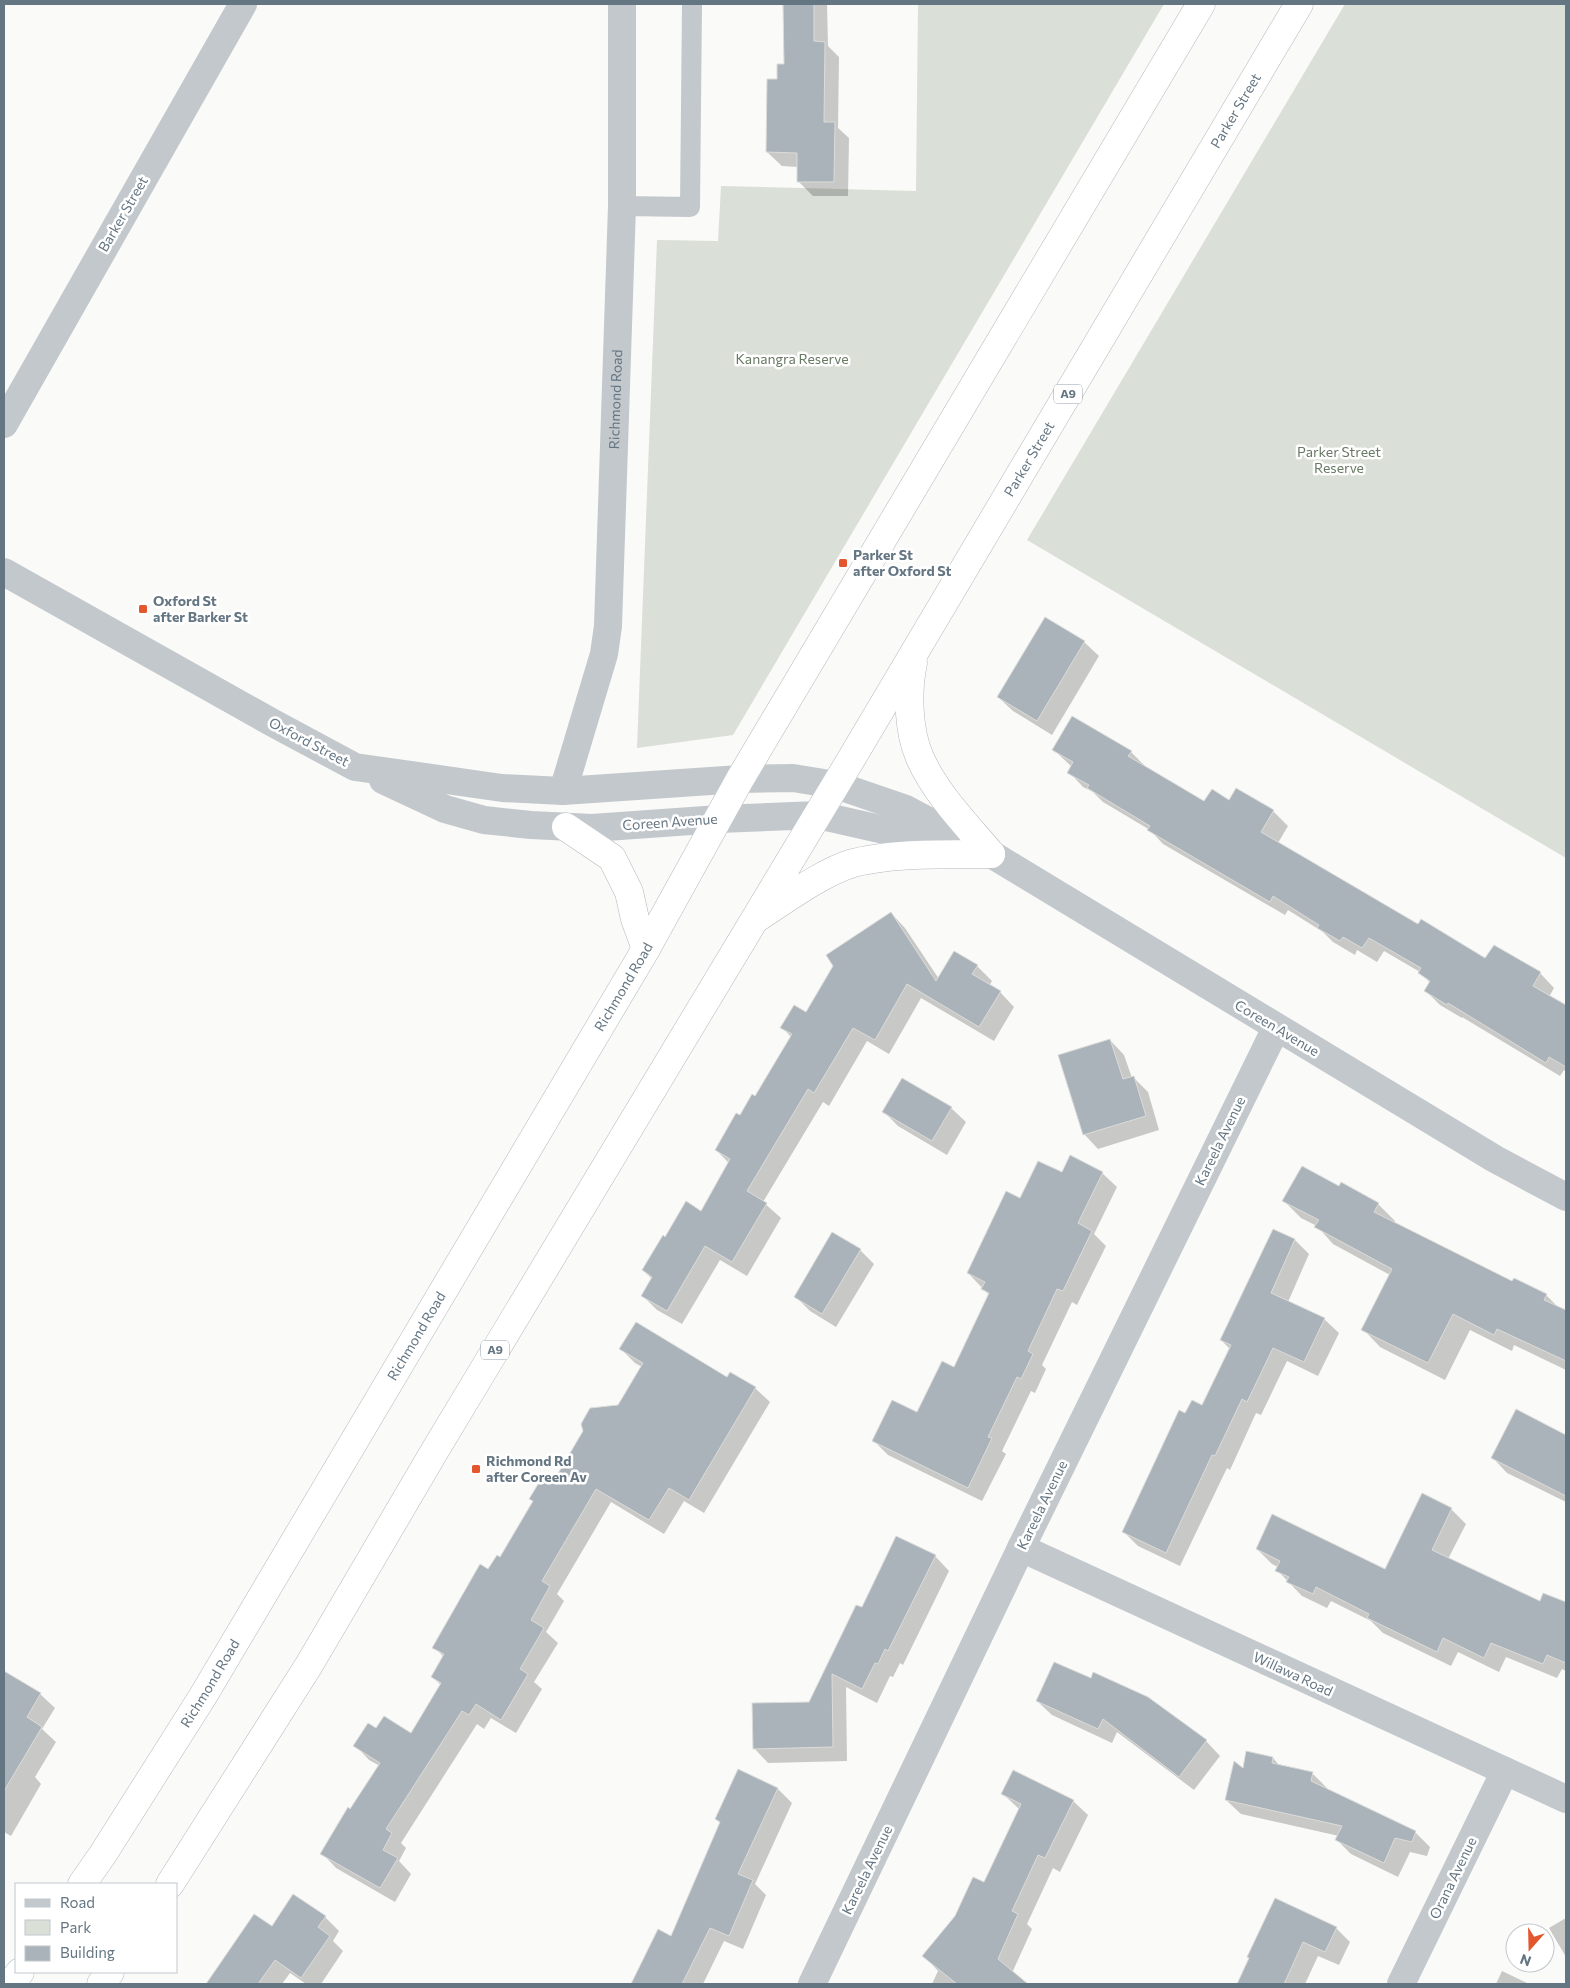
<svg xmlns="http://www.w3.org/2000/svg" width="1570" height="1988" font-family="Commissioner,sans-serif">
	<rect width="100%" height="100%" fill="#fafaf8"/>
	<g fill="#dadfd7">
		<path d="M 918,4 L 1164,4 L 733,735 L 637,748 L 657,240 L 718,241 L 721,186 L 916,191 Z"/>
		<path d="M 1345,4 L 1566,4 L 1566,858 L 1027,540 Z"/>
	</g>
	<g fill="#0003">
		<path d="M 785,4 L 827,4 L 828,46 L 839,57 L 838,128 L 849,138 L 848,196 L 813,196 L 798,181 L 798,167 L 782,166 L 767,152 L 778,80 L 785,66 Z"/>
		<path d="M 1046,619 L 1084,642 L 1099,656 L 1052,735 L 1013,711 L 998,697 Z"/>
		<path d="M 1054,750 L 1131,752 L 1145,766 L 1144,767 L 1205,803 L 1229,801 L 1237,790 L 1273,811 L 1288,826 L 1278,843 L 1419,926 L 1486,960 L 1540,973 L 1554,988 L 1549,997 L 1566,1007 L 1566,1072 L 1564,1070 L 1560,1076 L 1462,1017 L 1462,1018 L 1440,1005 L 1425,990 L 1430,983 L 1420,972 L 1384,951 L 1377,962 L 1357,950 L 1355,955 L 1333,942 L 1323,932 L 1288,910 L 1285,915 L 1163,844 L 1150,830 L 1103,802 L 1093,792 L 1083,787 L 1069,772 L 1072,767 Z"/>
		<path d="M 891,913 L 905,928 L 939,979 L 954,952 L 977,966 L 992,981 L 989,986 L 1000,992 L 1014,1007 L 994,1041 L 921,998 L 889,1054 L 867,1041 L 829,1106 L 823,1102 L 763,1202 L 781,1218 L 747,1276 L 720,1260 L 682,1324 L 657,1310 L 642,1295 L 652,1279 L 643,1270 L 666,1238 L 701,1212 L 729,1163 L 716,1150 L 755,1098 L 791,1037 L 782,1027 L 807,1014 Z"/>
		<path d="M 1110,1040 L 1124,1055 L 1132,1078 L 1133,1077 L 1148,1092 L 1159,1130 L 1098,1149 L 1084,1134 Z"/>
		<path d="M 951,1108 L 966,1122 L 947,1155 L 898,1126 L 884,1112 Z"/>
		<path d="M 1102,1173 L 1117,1187 L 1094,1234 L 1106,1246 L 1077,1305 L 1072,1302 L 1042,1365 L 1046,1369 L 1035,1393 L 1031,1391 L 1002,1451 L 1006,1454 L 982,1501 L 888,1455 L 874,1441 L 917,1414 L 954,1368 L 989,1295 L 968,1273 L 1020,1200 L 1063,1174 Z"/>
		<path d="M 1340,1188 L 1378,1204 L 1395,1221 L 1394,1223 L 1513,1282 L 1546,1295 L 1560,1309 L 1566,1312 L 1566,1370 L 1514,1345 L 1512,1351 L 1470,1330 L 1445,1380 L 1380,1347 L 1363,1329 L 1390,1275 L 1333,1244 L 1317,1226 L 1301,1218 L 1284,1201 Z"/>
		<path d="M 1295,1240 L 1309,1254 L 1288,1302 L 1324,1319 L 1339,1333 L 1318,1376 L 1287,1361 L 1261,1415 L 1256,1413 L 1230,1470 L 1227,1468 L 1180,1566 L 1138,1546 L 1124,1532 L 1186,1415 L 1203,1407 L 1230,1349 L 1221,1340 Z"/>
		<path d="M 860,1250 L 874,1264 L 836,1327 L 810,1311 L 795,1296 Z"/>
		<path d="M 621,1349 L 728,1378 L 755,1388 L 770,1402 L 704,1513 L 684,1501 L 664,1534 L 611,1502 L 557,1594 L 564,1601 L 546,1632 L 558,1643 L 534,1682 L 542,1689 L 516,1733 L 491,1718 L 484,1729 L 477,1724 L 401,1843 L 406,1848 L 399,1861 L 411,1874 L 395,1902 L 336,1868 L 322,1853 L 380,1766 L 369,1760 L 355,1745 L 376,1730 L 412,1735 L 441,1685 L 432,1677 L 444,1657 L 434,1647 L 488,1571 L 501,1559 L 534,1502 L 531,1499 L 554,1484 L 619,1406 L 642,1367 L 635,1363 Z"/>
		<path d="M 1558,1432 L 1566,1440 L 1566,1502 L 1507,1473 L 1493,1458 Z"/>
		<path d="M 1451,1509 L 1466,1524 L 1448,1559 L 1540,1603 L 1544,1594 L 1566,1603 L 1566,1671 L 1562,1669 L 1557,1678 L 1506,1657 L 1499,1672 L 1458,1652 L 1451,1666 L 1383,1633 L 1371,1621 L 1331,1601 L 1327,1608 L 1302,1596 L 1277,1570 L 1278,1567 L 1272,1564 L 1257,1549 L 1386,1570 Z"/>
		<path d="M 935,1556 L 949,1571 L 903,1665 L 900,1663 L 893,1677 L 890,1676 L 877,1703 L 846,1687 L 847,1761 L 768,1763 L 754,1748 L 809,1703 L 862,1609 Z"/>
		<path d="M 4,1672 L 40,1694 L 55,1708 L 42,1729 L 56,1742 L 35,1777 L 41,1784 L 11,1836 L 4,1832 Z"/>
		<path d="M 1037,1701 L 1206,1741 L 1220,1756 L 1194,1790 L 1117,1732 L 1112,1743 L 1052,1715 Z"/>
		<path d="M 1273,1758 L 1280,1766 L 1313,1774 L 1327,1788 L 1327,1790 L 1415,1832 L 1430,1847 L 1427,1856 L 1410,1852 L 1398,1877 L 1351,1854 L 1337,1840 L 1339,1836 L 1241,1814 L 1226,1800 L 1244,1770 Z"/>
		<path d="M 739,1771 L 778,1789 L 792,1803 L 755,1884 L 766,1895 L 743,1949 L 724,1941 L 703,1984 L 633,1984 L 658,1931 L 672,1938 L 721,1824 L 716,1819 Z"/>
		<path d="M 1003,1794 L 1073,1801 L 1088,1815 L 1060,1872 L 1053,1868 L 1027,1924 L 1032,1929 L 1012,1973 L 1024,1984 L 932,1984 L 938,1971 L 924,1956 L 984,1884 L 1020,1810 Z"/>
		<path d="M 254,1916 L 272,1928 L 325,1917 L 339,1931 L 333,1941 L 343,1951 L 321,1984 L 306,1984 L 290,1973 L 282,1984 L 208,1984 Z"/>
		<path d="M 1566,1918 L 1566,1957 L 1549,1928 Z"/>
		<path d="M 1336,1928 L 1350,1942 L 1339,1965 L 1318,1956 L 1305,1984 L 1238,1984 L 1250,1959 Z"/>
		<path d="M 1502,1971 L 1529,1984 L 1496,1984 Z"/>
	</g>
	<g fill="#aab3b9" stroke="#dcdcda">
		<path d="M 783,4 L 814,4 L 814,41 L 825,42 L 824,122 L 835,122 L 834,182 L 797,182 L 797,153 L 766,152 L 767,79 L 777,79 L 777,64 L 784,64 Z"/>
		<path d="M 1045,617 L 1085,641 L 1037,721 L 997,697 Z"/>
		<path d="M 1072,716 L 1132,751 L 1128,756 L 1204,801 L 1212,789 L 1229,800 L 1236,788 L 1274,810 L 1261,832 L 1418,924 L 1421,919 L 1485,958 L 1494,945 L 1541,972 L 1533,986 L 1566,1005 L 1566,1067 L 1549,1057 L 1546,1063 L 1448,1003 L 1447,1005 L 1424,991 L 1430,981 L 1418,973 L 1421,968 L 1369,938 L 1362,948 L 1343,937 L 1340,941 L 1317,928 L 1319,925 L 1273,896 L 1270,902 L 1147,830 L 1150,826 L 1087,788 L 1089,785 L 1067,773 L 1073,762 L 1052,750 Z"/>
		<path d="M 891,912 L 936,981 L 954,951 L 978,965 L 972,974 L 1001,991 L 979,1027 L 907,984 L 875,1040 L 853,1028 L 814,1093 L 808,1089 L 747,1191 L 767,1203 L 732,1262 L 705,1246 L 667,1311 L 641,1296 L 652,1277 L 642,1270 L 663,1235 L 665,1237 L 686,1201 L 701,1211 L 730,1159 L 715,1150 L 736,1113 L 740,1115 L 752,1094 L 755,1096 L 792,1034 L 780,1028 L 794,1005 L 806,1012 L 833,966 L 826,955 Z"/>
		<path d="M 1110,1039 L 1123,1079 L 1134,1076 L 1146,1116 L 1083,1135 L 1058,1055 Z"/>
		<path d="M 902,1078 L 952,1107 L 932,1141 L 882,1112 Z"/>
		<path d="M 1070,1155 L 1103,1172 L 1078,1223 L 1092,1231 L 1063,1291 L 1057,1289 L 1028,1351 L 1033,1354 L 1021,1379 L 1017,1377 L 988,1437 L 992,1438 L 968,1488 L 872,1441 L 892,1400 L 917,1412 L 942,1361 L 954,1367 L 989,1293 L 981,1289 L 985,1282 L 967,1273 L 1006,1191 L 1020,1198 L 1038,1161 L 1062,1172 Z"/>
		<path d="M 1302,1166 L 1339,1186 L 1341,1182 L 1379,1203 L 1374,1212 L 1512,1281 L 1514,1278 L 1547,1294 L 1544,1300 L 1566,1310 L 1566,1361 L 1497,1329 L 1494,1335 L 1453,1314 L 1428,1363 L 1361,1330 L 1392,1269 L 1314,1227 L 1319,1220 L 1282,1201 Z"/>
		<path d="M 1273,1229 L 1295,1239 L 1271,1293 L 1325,1318 L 1304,1362 L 1273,1348 L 1247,1402 L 1242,1399 L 1215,1456 L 1212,1455 L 1166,1553 L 1122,1532 L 1179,1410 L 1185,1413 L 1192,1400 L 1202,1405 L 1231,1345 L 1220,1340 Z"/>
		<path d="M 832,1232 L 861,1249 L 822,1314 L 794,1297 Z"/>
		<path d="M 636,1322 L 727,1377 L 730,1372 L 756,1387 L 689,1500 L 669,1488 L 649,1520 L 596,1489 L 542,1581 L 550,1586 L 531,1620 L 544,1628 L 520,1669 L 528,1674 L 501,1720 L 476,1704 L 469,1715 L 462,1711 L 386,1829 L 392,1833 L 383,1850 L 398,1858 L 380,1888 L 320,1854 L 348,1807 L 350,1809 L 380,1763 L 353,1746 L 368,1723 L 376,1728 L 384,1716 L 411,1733 L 441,1683 L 431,1677 L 444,1654 L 432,1648 L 480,1564 L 488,1569 L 497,1555 L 500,1557 L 533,1501 L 529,1499 L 543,1476 L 553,1482 L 583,1431 L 581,1424 L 590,1408 L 618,1405 L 643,1363 L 619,1349 Z"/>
		<path d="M 1516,1409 L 1566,1435 L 1566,1496 L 1491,1458 Z"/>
		<path d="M 1422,1493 L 1452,1508 L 1432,1550 L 1540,1601 L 1543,1593 L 1566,1602 L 1566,1663 L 1547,1655 L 1543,1664 L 1491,1643 L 1484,1658 L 1443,1638 L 1437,1652 L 1367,1618 L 1369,1614 L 1316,1587 L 1313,1594 L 1286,1582 L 1289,1577 L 1275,1571 L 1280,1561 L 1256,1549 L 1272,1514 L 1385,1569 Z"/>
		<path d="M 896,1536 L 936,1555 L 888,1651 L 885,1649 L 878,1664 L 875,1663 L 862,1689 L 832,1674 L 833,1747 L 753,1749 L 752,1703 L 809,1702 L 856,1605 L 862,1607 Z"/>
		<path d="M 1054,1662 L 1091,1678 L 1093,1672 L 1148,1697 L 1207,1740 L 1179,1777 L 1103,1719 L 1098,1729 L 1036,1701 Z"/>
		<path d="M 4,1671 L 41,1693 L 27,1717 L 42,1727 L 4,1791 Z"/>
		<path d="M 1246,1751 L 1273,1757 L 1272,1763 L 1313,1772 L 1311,1781 L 1416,1831 L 1412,1842 L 1395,1838 L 1384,1863 L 1335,1840 L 1342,1826 L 1225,1800 L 1234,1761 L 1243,1768 Z"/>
		<path d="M 738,1769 L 778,1788 L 738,1874 L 753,1880 L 729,1936 L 710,1928 L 682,1984 L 631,1984 L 658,1929 L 671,1936 L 720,1822 L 715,1819 Z"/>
		<path d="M 1013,1770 L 1074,1800 L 1045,1858 L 1038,1855 L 1012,1911 L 1018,1914 L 998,1959 L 1028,1984 L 957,1984 L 922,1956 L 955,1916 L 973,1877 L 984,1882 L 1021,1804 L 1001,1794 Z"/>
		<path d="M 293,1894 L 326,1916 L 318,1927 L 330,1936 L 301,1978 L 275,1960 L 258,1984 L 206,1984 L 254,1914 L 272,1926 Z"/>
		<path d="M 1275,1898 L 1337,1927 L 1325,1952 L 1303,1942 L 1284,1984 L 1237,1984 L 1249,1958 L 1247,1957 Z"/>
	</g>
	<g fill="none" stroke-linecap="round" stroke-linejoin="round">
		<defs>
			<g id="trunk">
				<path d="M 913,663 C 907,691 908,731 920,758 C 936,794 966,824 991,854"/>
				<path d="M 566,827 L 612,858 L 629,892 L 635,919 L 646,949"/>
				<path d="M 760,916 C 786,899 823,872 853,863 C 897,852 946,855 991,854"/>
				<path id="s2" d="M 82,1884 L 103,1854 L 203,1696 L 646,949 L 740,779 L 1201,4"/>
				<path id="s3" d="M 170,1884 L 309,1665 L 434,1452 L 853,756 L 1299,4"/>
				<path d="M 11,1984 L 20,1972"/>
				<path d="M 101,1984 L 110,1972"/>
			</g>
		</defs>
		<use href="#trunk" stroke="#b4b9bd" stroke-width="29"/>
		<path stroke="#c3c8cc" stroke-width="20" d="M 622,206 L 690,207 L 692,4"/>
		<g stroke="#c3c8cc" stroke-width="28">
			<path d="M 4,424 L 243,4"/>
			<path d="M 1021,1548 L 1566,1799"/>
			<path d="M 812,1984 L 1021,1548 L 1276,1028"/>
			<path d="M 1401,1984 L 1505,1771"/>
		</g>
		<g stroke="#c3c8cc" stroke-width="28">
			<path d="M 4,572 L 273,723 L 355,767 L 502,788 L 563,791 L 740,779 L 793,778 L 836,785 L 906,809 L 991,854 L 1495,1159 L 1566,1197"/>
			<path d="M 383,780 L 445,809 L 484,820 L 531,825 L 592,828 L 719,819 L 818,815 L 955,846"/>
			<path id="s1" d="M 563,791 L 604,654 L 608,626 L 622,206 L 622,4"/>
		</g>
		<use href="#trunk" stroke="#fff" stroke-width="28"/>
	</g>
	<g fill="#e4572e" stroke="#fff" stroke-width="2">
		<rect x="838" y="558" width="10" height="10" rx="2.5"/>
		<rect x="138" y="604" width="10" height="10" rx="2.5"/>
		<rect x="471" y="1464" width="10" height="10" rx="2.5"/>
	</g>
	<g text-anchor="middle" stroke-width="5" stroke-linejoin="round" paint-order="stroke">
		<g fill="#fff" stroke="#939fa8" stroke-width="1">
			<rect x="1054" y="384.5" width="28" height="19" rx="4"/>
			<rect x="481" y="1340.5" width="28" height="19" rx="4"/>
		</g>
		<g font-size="12" font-weight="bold" fill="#657683">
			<text x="1068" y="398">A9</text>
			<text x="495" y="1354">A9</text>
		</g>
		<g font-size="14" fill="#657683" stroke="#fff">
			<text dy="5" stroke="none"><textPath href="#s3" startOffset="2069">Parker Street</textPath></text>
			<text transform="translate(123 214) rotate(-60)" y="5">Barker Street</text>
			<text dy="5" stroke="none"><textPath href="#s1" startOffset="398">Richmond Road</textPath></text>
			<text dy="5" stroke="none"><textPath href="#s3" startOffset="1664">Parker Street</textPath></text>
			<text transform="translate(309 742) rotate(28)" y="5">Oxford Street</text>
			<text transform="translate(670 822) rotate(-4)" y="5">Coreen Avenue</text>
			<text dy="5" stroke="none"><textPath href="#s2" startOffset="1048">Richmond Road</textPath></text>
			<text transform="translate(1277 1028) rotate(31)" y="5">Coreen Avenue</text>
			<text transform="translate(1220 1141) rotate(-64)" y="5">Kareela Avenue</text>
			<text dy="5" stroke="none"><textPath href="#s2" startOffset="642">Richmond Road</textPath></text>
			<text transform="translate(1042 1505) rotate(-64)" y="5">Kareela Avenue</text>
			<text transform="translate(1293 1674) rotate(25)" y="5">Willawa Road</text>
			<text dy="5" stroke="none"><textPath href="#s2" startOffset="238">Richmond Road</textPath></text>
			<text transform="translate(867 1870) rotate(-64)" y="5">Kareela Avenue</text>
			<text transform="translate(1453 1878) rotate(-64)" y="5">Orana Avenue</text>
		</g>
		<g font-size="14" fill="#687a64" stroke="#fff">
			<text x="792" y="364">Kanangra Reserve</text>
			<text x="1339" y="457">Parker Street<tspan x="1339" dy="16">Reserve</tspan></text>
		</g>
		<g font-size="14" font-weight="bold" fill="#657683" stroke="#fff" text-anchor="start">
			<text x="853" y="560">Parker St<tspan x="853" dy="16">after Oxford St</tspan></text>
			<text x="153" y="606">Oxford St<tspan x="153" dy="16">after Barker St</tspan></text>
			<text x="486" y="1466">Richmond Rd<tspan x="486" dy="16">after Coreen Av</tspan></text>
		</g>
	</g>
	<rect width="1570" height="1988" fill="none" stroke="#657683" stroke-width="10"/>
	<rect x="15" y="1883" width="162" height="90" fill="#ffffff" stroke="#c1c8cd"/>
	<rect x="25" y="1899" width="25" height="8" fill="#c3c8cc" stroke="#c1c8cd"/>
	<text x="60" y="1908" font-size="15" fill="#657683">Road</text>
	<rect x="25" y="1920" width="25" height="15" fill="#dadfd7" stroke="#c1c8cd"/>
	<text x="60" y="1933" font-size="15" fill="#657683">Park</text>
	<rect x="25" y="1946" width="25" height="15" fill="#aab3b9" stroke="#c1c8cd"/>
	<text x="60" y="1958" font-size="15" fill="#657683">Building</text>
	<g transform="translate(1530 1948) rotate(200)"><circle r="24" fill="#ffffff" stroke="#c1c8cd"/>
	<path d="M0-4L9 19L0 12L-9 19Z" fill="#e4572e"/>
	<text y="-8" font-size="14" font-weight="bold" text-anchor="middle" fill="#657683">N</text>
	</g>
</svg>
